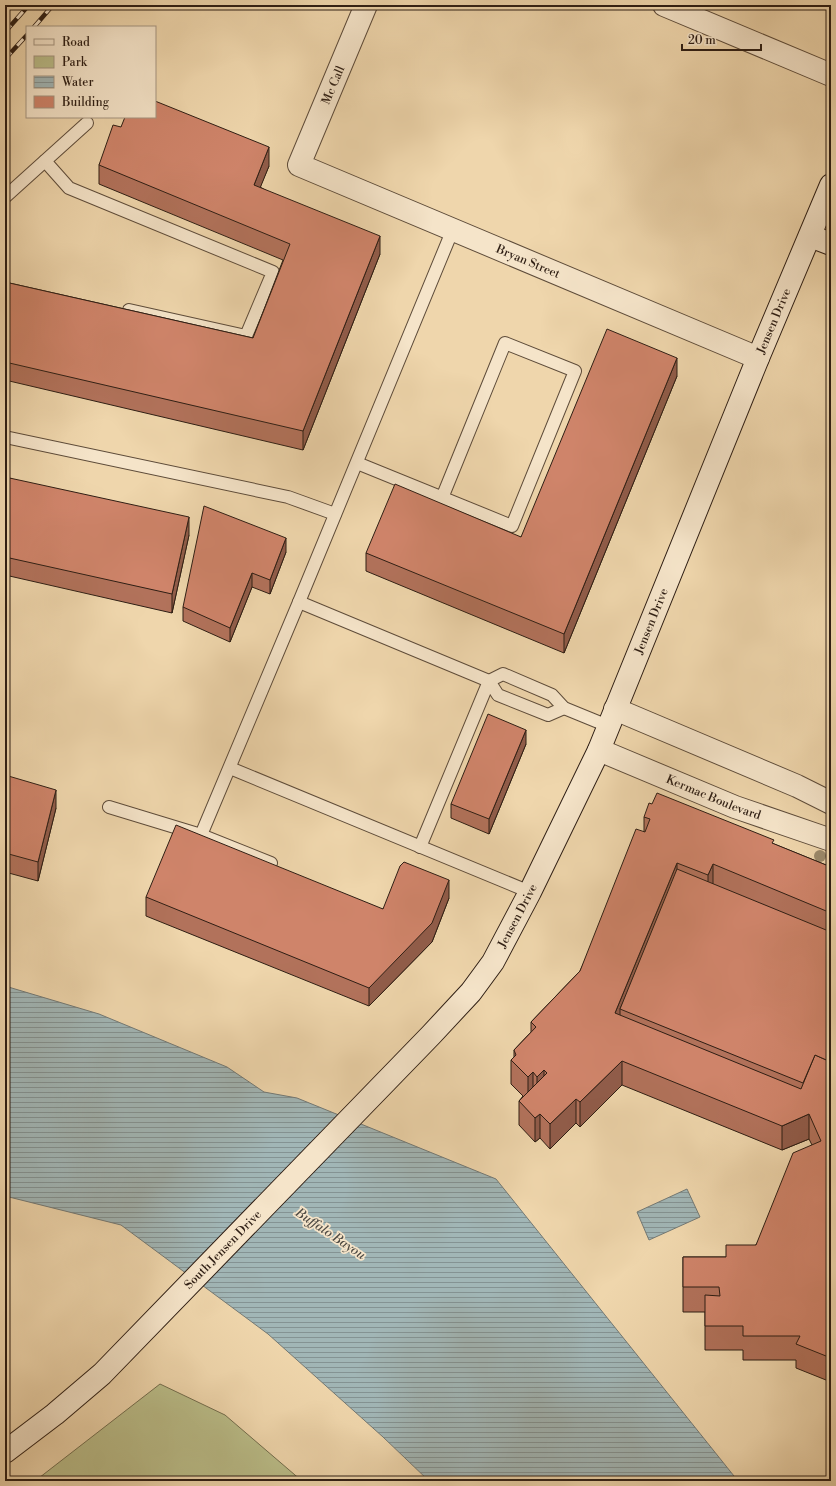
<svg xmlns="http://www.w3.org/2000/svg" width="836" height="1486" font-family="'Libre Bodoni',serif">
	<defs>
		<pattern id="water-rules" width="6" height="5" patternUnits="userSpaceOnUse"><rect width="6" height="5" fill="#a1b6b6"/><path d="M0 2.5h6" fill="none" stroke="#849393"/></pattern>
	</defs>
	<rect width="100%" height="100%" fill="#efd6ac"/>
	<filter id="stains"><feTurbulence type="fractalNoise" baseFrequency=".005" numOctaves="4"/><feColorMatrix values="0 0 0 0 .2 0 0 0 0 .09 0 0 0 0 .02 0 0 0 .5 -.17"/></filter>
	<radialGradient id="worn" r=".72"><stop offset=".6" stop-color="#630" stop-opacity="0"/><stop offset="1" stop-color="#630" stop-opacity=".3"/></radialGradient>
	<path fill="#babd89" stroke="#746e4e" d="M 160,1384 L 225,1415 L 302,1481 L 35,1481 Z"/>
	<g fill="url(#water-rules)" stroke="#737975">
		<path d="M 5,986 L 99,1014 L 227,1067 L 264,1092 L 297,1098 L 496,1179 L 738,1481 L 429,1481 L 383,1437 L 268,1334 L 121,1225 L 5,1196 Z"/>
		<path d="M 687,1189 L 700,1217 L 649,1240 L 637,1212 Z"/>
	</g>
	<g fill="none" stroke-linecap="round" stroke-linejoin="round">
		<defs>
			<g id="service">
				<path d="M 45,161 L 69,188 L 273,272 L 246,336 L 129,310"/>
				<path d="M 5,197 L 87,123"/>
				<path d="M 5,437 L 288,497 L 335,514"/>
				<path d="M 357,463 L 512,526 L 575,371 L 505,343 L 442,498"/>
				<path d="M 299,602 L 489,681 L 498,695 L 548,715 L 564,708"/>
				<path d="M 230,768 L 530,892"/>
				<path d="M 109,807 L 201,835 L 299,602 L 453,229"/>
				<path d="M 201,835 L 271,863"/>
				<path d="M 420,847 L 489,681 L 503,674 L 552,695 L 564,708 L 608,726"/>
			</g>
			<g id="minor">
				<path id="s1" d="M 366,5 L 299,165 L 758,358"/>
				<path d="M 664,5 L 831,75"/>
				<path d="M 615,709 L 797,786 L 831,803"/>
				<path id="s2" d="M 599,750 L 735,807 L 831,840"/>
			</g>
			<g id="secondary">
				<path d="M 810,236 L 831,244"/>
				<path id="s3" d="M 5,1452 L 55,1414 L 102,1374 L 431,1035 L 471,992 L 493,962 L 530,892 L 599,750 L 758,358 L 831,185"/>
			</g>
		</defs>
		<use href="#service" stroke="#5e4c3a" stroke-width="14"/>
		<use href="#minor" stroke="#5e4c3a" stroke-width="24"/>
		<use href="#secondary" stroke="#2e1e14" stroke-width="24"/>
		<use href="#service" stroke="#f5e4c9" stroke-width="12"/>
		<use href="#minor" stroke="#f5e4c9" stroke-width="22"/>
		<use href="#secondary" stroke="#f5e4c9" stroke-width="22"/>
		<defs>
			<g id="rail">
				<path d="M 34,27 L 53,5"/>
				<path d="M 5,32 L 29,5"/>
				<path d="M 5,59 L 27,35"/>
			</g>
		</defs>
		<use href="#rail" stroke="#2e1e14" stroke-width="4.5"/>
		<use href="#rail" stroke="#f5e4c9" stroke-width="3" stroke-dasharray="9" stroke-linecap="butt"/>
	</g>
	<circle fill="#9c8b6c" cx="820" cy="856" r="6"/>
	<g fill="#b2725b" stroke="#2e1e14">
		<path d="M 121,127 L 269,166 L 260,187 L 380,254 L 303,450 L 5,380 L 5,282 L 253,338 L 283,260 L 99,184 L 99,165 Z"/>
		<path d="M 677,376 L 564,653 L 366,571 L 366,553 L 521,537 Z"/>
		<path d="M 5,477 L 189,535 L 172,613 L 5,575 Z"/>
		<path d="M 286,552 L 270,594 L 252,587 L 230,642 L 183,621 L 183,607 Z"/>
		<path d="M 526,744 L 489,834 L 451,818 L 451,804 Z"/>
		<path d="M 5,775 L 56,808 L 38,881 L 5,872 Z"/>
		<path d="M 644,817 L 774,844 L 831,867 L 831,1382 L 796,1368 L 796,1360 L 743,1360 L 743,1350 L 705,1350 L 705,1312 L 683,1312 L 683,1257 L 726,1257 L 756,1245 L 812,1145 L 809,1139 L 782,1150 L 622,1085 L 580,1127 L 576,1123 L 550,1149 L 540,1138 L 535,1142 L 519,1125 L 519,1101 L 523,1096 L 511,1084 L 511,1060 L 514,1058 L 514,1050 L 531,1032 L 531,1022 L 580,971 L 644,832 Z"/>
		<path d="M 146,897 L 383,909 L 449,898 L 432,942 L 369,1006 L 146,916 Z"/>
	</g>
	<g fill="#915c4a" stroke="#2e1e14">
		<path d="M 269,147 L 269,166 L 254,203 L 254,185 Z"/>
		<path d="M 380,236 L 380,254 L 303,450 L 303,431 Z"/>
		<path d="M 677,358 L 677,376 L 564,653 L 564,634 Z"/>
		<path d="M 189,517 L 189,535 L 172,613 L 172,594 Z"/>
		<path d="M 286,538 L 286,552 L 270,594 L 270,580 Z"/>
		<path d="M 252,573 L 252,587 L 230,642 L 230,628 Z"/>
		<path d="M 526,730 L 526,744 L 489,834 L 489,819 Z"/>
		<path d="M 56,790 L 56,808 L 38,881 L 38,862 Z"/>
		<path d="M 677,863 L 677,887 L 620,1009 L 620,1027 L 615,1013 Z"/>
		<path d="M 713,864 L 713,889 L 708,900 L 708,875 Z"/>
		<path d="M 449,880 L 449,898 L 432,942 L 369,1006 L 369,988 Z"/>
		<path d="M 622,1061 L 622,1085 L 580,1127 L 580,1102 Z"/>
		<path d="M 544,1070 L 544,1094 L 537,1101 L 537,1077 Z"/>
		<path d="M 533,1072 L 533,1097 L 528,1101 L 528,1077 Z"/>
		<path d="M 576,1099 L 576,1123 L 550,1149 L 550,1124 Z"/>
		<path d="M 540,1114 L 540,1138 L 535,1142 L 535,1118 Z"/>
		<path d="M 809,1114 L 809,1139 L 782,1150 L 782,1126 Z"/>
	</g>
	<g fill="#cf846a" stroke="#2e1e14">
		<path d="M 155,101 L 269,147 L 254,185 L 380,236 L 303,431 L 5,362 L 5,282 L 253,338 L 290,244 L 99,165 L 113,125 L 121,127 L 125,117 L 155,117 Z"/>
		<path d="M 607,329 L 677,358 L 564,634 L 366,553 L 395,484 L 521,537 Z"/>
		<path d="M 5,477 L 189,517 L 172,594 L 5,557 Z"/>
		<path d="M 204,506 L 286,538 L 270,580 L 252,573 L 230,628 L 183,607 Z"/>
		<path d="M 488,714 L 526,730 L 489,819 L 451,804 Z"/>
		<path d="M 5,775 L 56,790 L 38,862 L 5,853 Z"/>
		<path d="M 657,793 L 774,840 L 772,843 L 831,867 L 831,913 L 713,864 L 708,875 L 677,863 L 615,1013 L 801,1089 L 815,1055 L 831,1062 L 831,1358 L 796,1344 L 800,1336 L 743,1336 L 743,1326 L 705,1326 L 705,1295 L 720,1296 L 719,1287 L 683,1287 L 683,1257 L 726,1257 L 726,1245 L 756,1245 L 793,1153 L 821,1141 L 809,1114 L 782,1126 L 622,1061 L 580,1102 L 576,1099 L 550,1124 L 540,1114 L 535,1118 L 519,1101 L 547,1073 L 544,1070 L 537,1077 L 533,1072 L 528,1077 L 511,1060 L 516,1055 L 514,1050 L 536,1027 L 531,1022 L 580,971 L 636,829 L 645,832 L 650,819 L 644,817 L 649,803 L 652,804 Z"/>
		<path d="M 176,825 L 383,909 L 400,866 L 404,862 L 449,880 L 432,923 L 369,988 L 146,897 Z"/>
		<path d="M 677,869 L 831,932 L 831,1062 L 815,1055 L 803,1083 L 620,1009 Z"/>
	</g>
	<g text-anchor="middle" stroke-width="3.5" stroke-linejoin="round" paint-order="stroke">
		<g font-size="12" fill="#2e1e14" stroke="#f5e4c9">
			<text transform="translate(333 85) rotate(-67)" y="4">Mc Call</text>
			<text dy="4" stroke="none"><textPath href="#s1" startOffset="422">Bryan Street</textPath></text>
			<text dy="4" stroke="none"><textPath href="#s3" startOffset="1393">Jensen Drive</textPath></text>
			<text dy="4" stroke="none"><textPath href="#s3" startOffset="1069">Jensen Drive</textPath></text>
			<text dy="4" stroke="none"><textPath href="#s2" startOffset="124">Kermac Boulevard</textPath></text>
			<text dy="4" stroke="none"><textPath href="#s3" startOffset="745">Jensen Drive</textPath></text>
			<text dy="4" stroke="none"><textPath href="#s3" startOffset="298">South Jensen Drive</textPath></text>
		</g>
		<g font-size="13" font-style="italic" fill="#504c45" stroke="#f5e4c9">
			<text transform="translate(331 1233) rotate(34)" y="5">Buffalo Bayou</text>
		</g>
	</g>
	<rect width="836" height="1486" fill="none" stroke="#efd6ac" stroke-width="20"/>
	<rect x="6" y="6" width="824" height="1474" fill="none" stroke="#2e1e14" stroke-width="2"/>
	<rect x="10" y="10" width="816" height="1466" fill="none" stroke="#2e1e14"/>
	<rect x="26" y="26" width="130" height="92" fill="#f5e4c9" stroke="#a59581"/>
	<rect x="34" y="39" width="20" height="6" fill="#f5e4c9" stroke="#a59581"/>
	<text x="62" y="46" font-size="12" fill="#2e1e14">Road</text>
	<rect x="34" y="56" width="20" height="12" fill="#babd89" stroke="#a59581"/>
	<text x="62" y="66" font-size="12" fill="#2e1e14">Park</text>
	<rect x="34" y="76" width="20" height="12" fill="url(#water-rules)" stroke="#a59581"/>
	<text x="62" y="86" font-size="12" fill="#2e1e14">Water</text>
	<rect x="34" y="96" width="20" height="12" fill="#cf846a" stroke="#a59581"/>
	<text x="62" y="106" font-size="12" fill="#2e1e14">Building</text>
	<path d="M682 44v6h79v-6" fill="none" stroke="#2e1e14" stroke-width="2"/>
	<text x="688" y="44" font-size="12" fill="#2e1e14" stroke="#f5e4c9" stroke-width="3" paint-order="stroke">20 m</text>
	<rect width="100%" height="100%" filter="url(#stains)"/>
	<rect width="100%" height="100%" fill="url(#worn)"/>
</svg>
